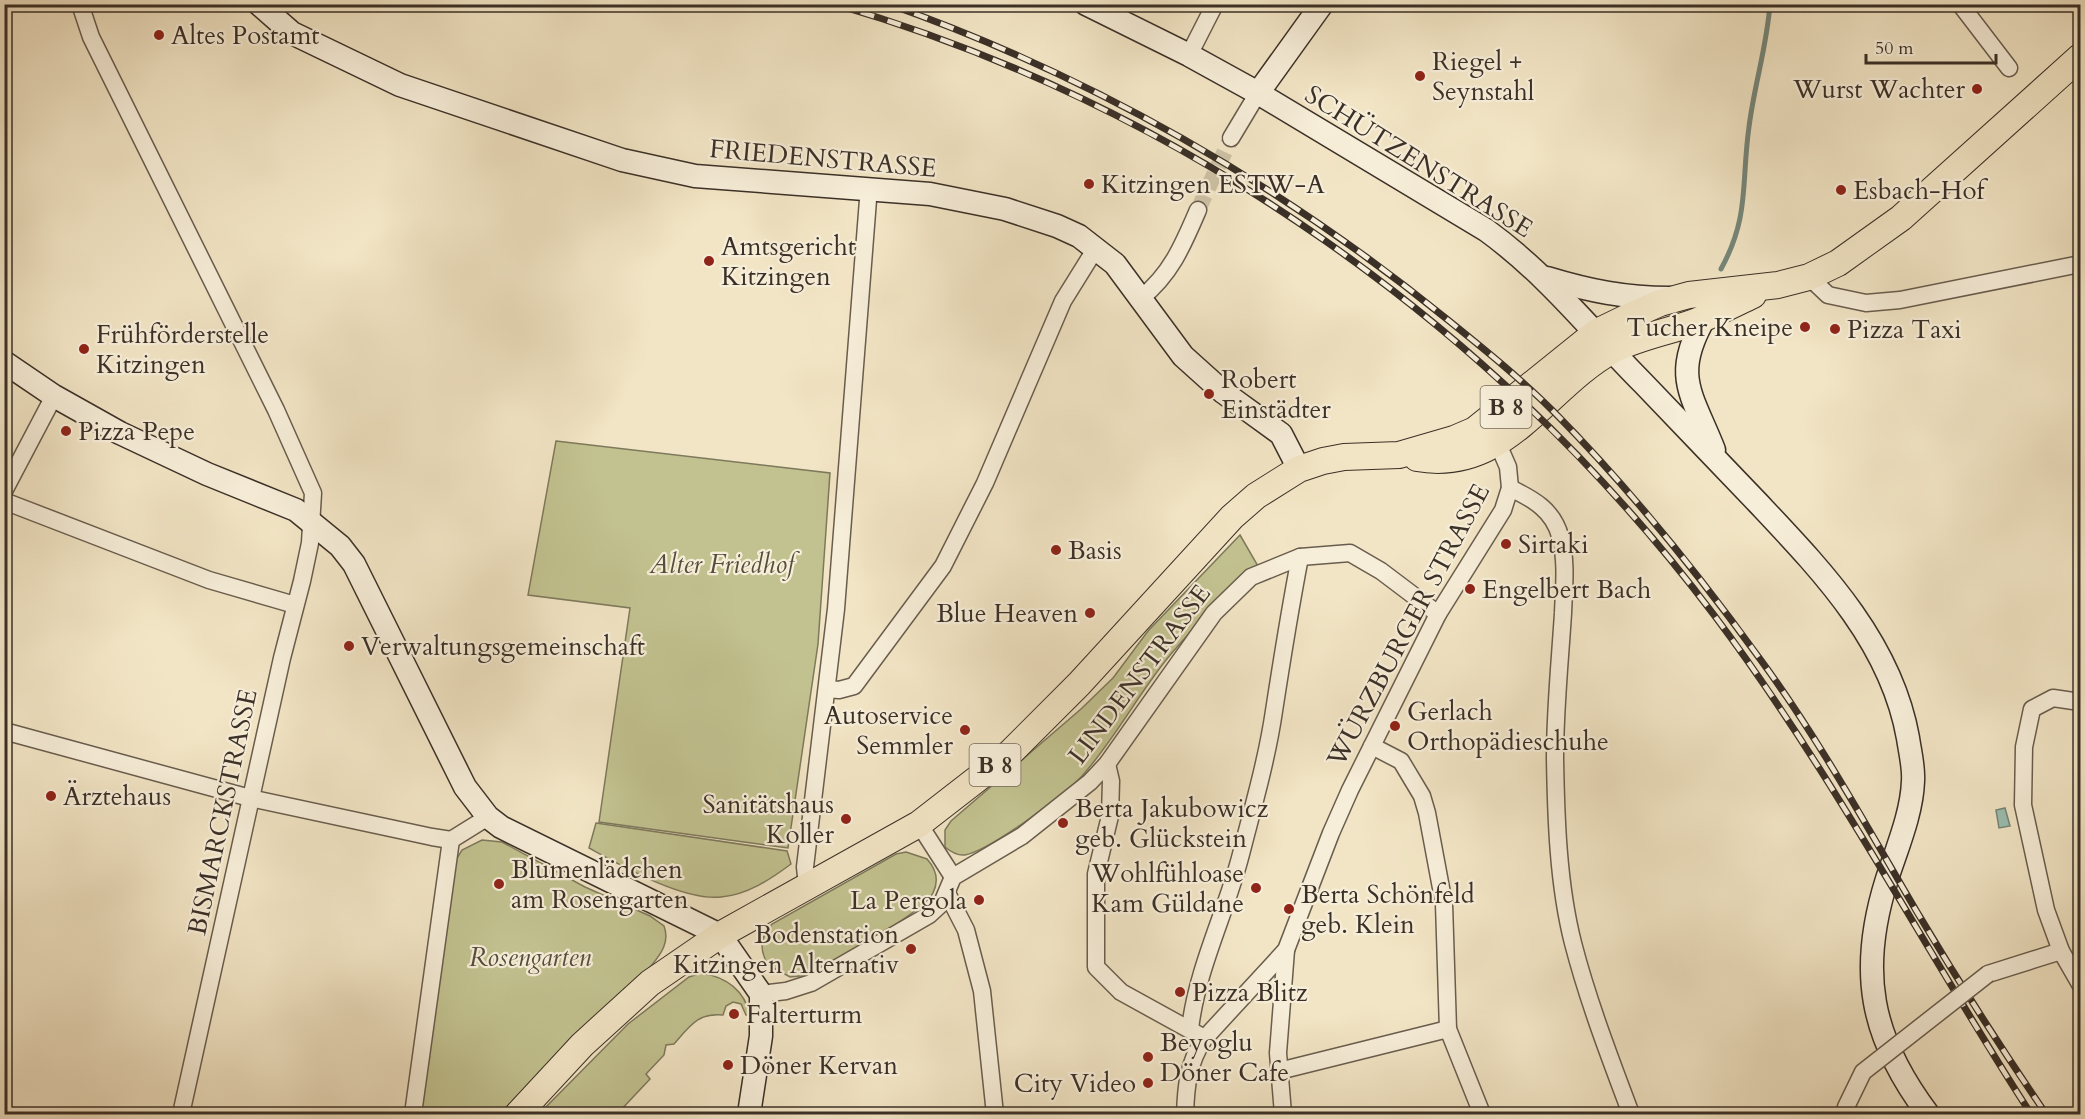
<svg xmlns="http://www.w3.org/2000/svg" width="2085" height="1119" font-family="Cardo,serif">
	<rect width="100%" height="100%" fill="#f2e5c5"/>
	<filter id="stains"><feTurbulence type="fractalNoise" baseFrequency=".00333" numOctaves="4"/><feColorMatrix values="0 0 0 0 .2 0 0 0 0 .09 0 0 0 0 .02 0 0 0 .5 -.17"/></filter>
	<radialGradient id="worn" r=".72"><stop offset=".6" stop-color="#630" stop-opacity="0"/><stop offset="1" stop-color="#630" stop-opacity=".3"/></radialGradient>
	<g fill="#c2c290" stroke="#7e795c" stroke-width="1.5">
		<path d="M 556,441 L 830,473 L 818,644 L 788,848 L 599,822 L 630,608 L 528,595 Z"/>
		<path d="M 1240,535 L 1258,566 C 1228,594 1198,622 1171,654 C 1139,692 1116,738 1082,776 C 1065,795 990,850 965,855 C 957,856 951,852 945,847 L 945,830 L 951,821 L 1081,709 L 1113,678 L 1148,631 Z"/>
		<path d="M 596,823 L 787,851 L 791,864 C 771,879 747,895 721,897 C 683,901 622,866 589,848 Z"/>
		<path d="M 482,840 L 502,842 L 585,887 L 650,916 L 664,926 C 670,942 661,954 651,966 L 566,1045 L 500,1114 L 420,1114 L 454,863 L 462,850 Z"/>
		<path d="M 906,852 L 927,859 C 936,869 939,881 933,893 C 922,914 835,960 811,975 L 790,977 L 768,965 C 759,949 760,937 772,924 L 896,854 Z"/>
		<path d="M 701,973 C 726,977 744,989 750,1015 L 746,1015 L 741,1004 L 733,1002 L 726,1006 L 723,1015 C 698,1012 689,1027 674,1044 L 666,1045 L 664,1055 L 646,1074 L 650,1079 L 619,1112 L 621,1114 L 539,1114 L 628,1024 L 689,977 Z"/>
	</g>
	<path fill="#9bbfb1" stroke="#75867a" stroke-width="1.5" d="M 2005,808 L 2010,826 L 1999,828 L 1996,810 Z"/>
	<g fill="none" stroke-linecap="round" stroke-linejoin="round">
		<path stroke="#75867a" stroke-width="5" d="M 1721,269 C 1750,216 1741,183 1749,127 C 1754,86 1767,46 1770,4"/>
		<path stroke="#cdc1a5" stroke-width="16" stroke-dasharray="16 8" stroke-linecap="butt" d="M 1198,210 L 1231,138"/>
		<defs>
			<g id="street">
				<path d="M 80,4 L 91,37 L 276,410 L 313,493 L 310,543 L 302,581 L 282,658 L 181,1114"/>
				<path d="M 1960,4 L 2009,68"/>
				<path d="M 1189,55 L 1215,4"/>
				<path d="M 1231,138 L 1258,93"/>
				<path d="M 1809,277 L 1828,295 L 1866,303 L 1900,300 L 2080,264"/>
				<path d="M 1141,298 C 1171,274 1183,245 1198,210"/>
				<path d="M 1510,488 C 1533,499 1553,510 1560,536 C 1567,560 1564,588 1563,613 C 1560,661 1555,709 1555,758 C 1556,818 1558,884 1573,943 C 1588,1001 1610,1058 1631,1114"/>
				<path d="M 4,491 L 54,396"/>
				<path d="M 4,501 L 209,580 L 295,605"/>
				<path d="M 827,689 L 839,690 L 854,686 L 943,566 L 985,483 L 1063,301 L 1096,248"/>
				<path d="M 2080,702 L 2053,698 L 2032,709 L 2024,747 L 2023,805 L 2046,910 L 2061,951 L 2080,984"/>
				<path d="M 4,731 L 250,798 L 432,837 L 451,840 L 488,817"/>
				<path d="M 1372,746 L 1401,761 L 1422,796 L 1427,813 L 1444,904 L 1448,1029 L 1482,1114"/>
				<path d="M 1107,764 L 1111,781 L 1110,816 L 1096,874 L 1096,967 L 1121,992 L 1199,1035"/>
				<path d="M 919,824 L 953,877"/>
				<path d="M 807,886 L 805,867 L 836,609 L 869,187"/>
				<path d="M 947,893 L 966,930 L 982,991 L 995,1114"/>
				<path d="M 1988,974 L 2061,951"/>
				<path d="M 761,994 L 786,991 L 811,983 L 929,915 L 942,903 L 953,877 L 1022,836 L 1090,782 L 1107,764 L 1214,613 L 1251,577 L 1300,557 L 1350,553 L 1381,571 L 1438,614"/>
				<path d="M 1190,1029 C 1197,968 1226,913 1241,854 C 1253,807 1267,759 1274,711 C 1282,659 1290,609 1300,557"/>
				<path d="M 1279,1071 L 1448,1029"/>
				<path d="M 413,1114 L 451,840"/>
				<path d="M 1185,1114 C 1186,1086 1188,1063 1204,1039 L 1286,950 L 1331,833 L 1350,790 L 1438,614 L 1503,510 L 1510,488 L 1508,467 L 1498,444"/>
				<path d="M 1283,1114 L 1278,1053 L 1286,950"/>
			</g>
			<g id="secondary">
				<path d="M 259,4 L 292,33 L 400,85 L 622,160 L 695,176 L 930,194 L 1005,209 L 1057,226 L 1079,236 L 1115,264 L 1183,356 L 1223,392 L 1281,434 L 1299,469"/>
				<path d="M 1086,4 L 1189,55 L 1258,93 L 1486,230 C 1548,275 1590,330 1643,383 C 1681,423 1720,463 1758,503 C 1822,571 1891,642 1908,738 C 1910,752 1914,767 1913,781 C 1912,813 1897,848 1887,879 C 1858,971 1870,1037 1928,1114"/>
				<path d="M 1258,93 L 1322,4"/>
				<path d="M 1547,278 C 1590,291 1625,298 1670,298"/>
				<path d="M 1705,317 C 1671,376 1692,394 1714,450"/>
				<path d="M 4,362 L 54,396 L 120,433 L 207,474 L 296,510 L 340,546 L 354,564 L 465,787 L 488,817 L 501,827 L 720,935 L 761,994 L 761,1036 L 749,1114"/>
			</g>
			<g id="primary">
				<path d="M 1417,458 C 1506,474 1545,387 1613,350 C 1638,337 1668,332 1695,322 C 1714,314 1734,304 1753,295"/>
				<path d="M 518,1114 L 582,1045 L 650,983 L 720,935 L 919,824 L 1008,755 L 1079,684 L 1232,517 L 1256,496 L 1299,469 L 1323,461 L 1344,457 L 1399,455 L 1454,439 L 1475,430 L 1597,332 L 1626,318 L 1660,303 L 1689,295 L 1778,285 L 1809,277 L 1838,263 L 1901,218 L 2080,57"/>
			</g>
		</defs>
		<use href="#street" stroke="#695d4e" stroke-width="19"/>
		<use href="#secondary" stroke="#3b3027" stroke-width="25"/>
		<use href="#primary" stroke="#3b3027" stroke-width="28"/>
		<use href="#street" stroke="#f7eed9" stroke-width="16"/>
		<use href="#secondary" stroke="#f7eed9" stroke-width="22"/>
		<use href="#primary" stroke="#f2e5c5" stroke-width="26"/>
		<defs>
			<g id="rail">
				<path d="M 834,4 C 1182,105 1497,327 1714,615 C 1833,773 1924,949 2031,1114"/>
				<path d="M 888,4 C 1090,75 1282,185 1448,320 C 1484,349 1521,379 1554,412 C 1629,488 1697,572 1760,659 C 1819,739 1867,827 1917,912 C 1958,981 2001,1048 2046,1114"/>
			</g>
		</defs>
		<use href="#rail" stroke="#3b3027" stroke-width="7"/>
		<use href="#rail" stroke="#f7eed9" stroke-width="4.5" stroke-dasharray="14" stroke-linecap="butt"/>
		<defs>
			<path id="street-bridge" d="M 1846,1114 L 1846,1107 L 1863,1072 L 1988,974"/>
		</defs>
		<use href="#street-bridge" stroke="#695d4e" stroke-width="19" stroke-linecap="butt"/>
		<use href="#street-bridge" stroke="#f7eed9" stroke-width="16"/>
	</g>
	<g fill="#8f2418" stroke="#f7eed9" stroke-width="2">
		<circle cx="159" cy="35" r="6"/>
		<circle cx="1420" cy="76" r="6"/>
		<circle cx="1977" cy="89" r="6"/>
		<circle cx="1089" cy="184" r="6"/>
		<circle cx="1841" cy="190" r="6"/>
		<circle cx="709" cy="261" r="6"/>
		<circle cx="1805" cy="327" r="6"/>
		<circle cx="1835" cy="329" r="6"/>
		<circle cx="84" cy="349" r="6"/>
		<circle cx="1209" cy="394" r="6"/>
		<circle cx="66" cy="431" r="6"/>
		<circle cx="1506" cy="544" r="6"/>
		<circle cx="1056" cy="550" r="6"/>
		<circle cx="1470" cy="589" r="6"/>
		<circle cx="1090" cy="613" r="6"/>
		<circle cx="349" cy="646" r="6"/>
		<circle cx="1395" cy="726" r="6"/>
		<circle cx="965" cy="730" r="6"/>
		<circle cx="51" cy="796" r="6"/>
		<circle cx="846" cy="819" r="6"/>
		<circle cx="1063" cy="823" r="6"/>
		<circle cx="499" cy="884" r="6"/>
		<circle cx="1256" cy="888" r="6"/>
		<circle cx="979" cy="900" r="6"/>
		<circle cx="1289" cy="909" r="6"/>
		<circle cx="911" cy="949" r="6"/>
		<circle cx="1180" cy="992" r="6"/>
		<circle cx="734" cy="1014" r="6"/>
		<circle cx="1148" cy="1057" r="6"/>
		<circle cx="728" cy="1065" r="6"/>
		<circle cx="1148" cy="1083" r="6"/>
	</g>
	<g text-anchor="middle" stroke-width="4.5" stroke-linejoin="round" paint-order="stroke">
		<g fill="#f7eed9" stroke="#73695c" stroke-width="1.5">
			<rect x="1480.5" y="386" width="51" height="42" rx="4.5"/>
			<rect x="969.5" y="744" width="51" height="42" rx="4.5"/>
		</g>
		<g font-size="24" font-weight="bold" fill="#3b3027">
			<text x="1506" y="415">B 8</text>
			<text x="995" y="773">B 8</text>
		</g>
		<g font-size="26" fill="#3b3027" stroke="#f7eed9" text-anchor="start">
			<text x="171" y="44">Altes Postamt</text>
			<text x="1432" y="70">Riegel +<tspan x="1432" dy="30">Seynstahl</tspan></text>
			<text x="1965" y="98" text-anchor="end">Wurst Wachter</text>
			<text x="1101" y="193">Kitzingen ESTW-A</text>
			<text x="1853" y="199">Esbach-Hof</text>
			<text x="721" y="255">Amtsgericht<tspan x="721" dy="30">Kitzingen</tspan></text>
			<text x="1793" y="336" text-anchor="end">Tucher Kneipe</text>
			<text x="1847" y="338">Pizza Taxi</text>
			<text x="96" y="343">Frühförderstelle<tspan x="96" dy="30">Kitzingen</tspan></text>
			<text x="1221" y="388">Robert<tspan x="1221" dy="30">Einstädter</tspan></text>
			<text x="78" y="440">Pizza Pepe</text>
			<text x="1518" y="553">Sirtaki</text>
			<text x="1068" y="559">Basis</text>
			<text x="1482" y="598">Engelbert Bach</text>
			<text x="1078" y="622" text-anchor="end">Blue Heaven</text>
			<text x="361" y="655">Verwaltungsgemeinschaft</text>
			<text x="1407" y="720">Gerlach<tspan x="1407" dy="30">Orthopädieschuhe</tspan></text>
			<text x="953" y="724" text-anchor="end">Autoservice<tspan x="953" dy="30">Semmler</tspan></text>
			<text x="63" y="805">Ärztehaus</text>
			<text x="834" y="813" text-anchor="end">Sanitätshaus<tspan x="834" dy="30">Koller</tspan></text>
			<text x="1075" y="817">Berta Jakubowicz<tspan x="1075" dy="30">geb. Glückstein</tspan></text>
			<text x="511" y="878">Blumenlädchen<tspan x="511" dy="30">am Rosengarten</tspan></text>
			<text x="1244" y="882" text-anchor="end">Wohlfühloase<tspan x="1244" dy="30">Kam Güldane</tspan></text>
			<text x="1301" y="903">Berta Schönfeld<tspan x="1301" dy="30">geb. Klein</tspan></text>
			<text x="967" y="909" text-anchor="end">La Pergola</text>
			<text x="899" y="943" text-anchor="end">Bodenstation<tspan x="899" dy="30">Kitzingen Alternativ</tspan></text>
			<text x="1192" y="1001">Pizza Blitz</text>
			<text x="746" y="1023">Falterturm</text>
			<text x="1160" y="1051">Beyoglu<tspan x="1160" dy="30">Döner Cafe</tspan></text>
			<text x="740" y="1074">Döner Kervan</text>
			<text x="1136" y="1092" text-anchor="end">City Video</text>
		</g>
		<g font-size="26" fill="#3b3027" stroke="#f7eed9">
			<text transform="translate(823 158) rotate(5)" y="9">FRIEDENSTRASSE</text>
			<text transform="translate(1419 161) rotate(32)" y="9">SCHÜTZENSTRASSE</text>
			<text transform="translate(1408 625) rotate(-62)" y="9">WÜRZBURGER STRASSE</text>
			<text transform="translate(1139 674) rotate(-53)" y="9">LINDENSTRASSE</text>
			<text transform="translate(222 812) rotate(-78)" y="9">BISMARCKSTRASSE</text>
		</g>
		<g font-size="26" font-style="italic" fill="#564d3c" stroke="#f7eed9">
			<text x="722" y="573">Alter Friedhof</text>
			<text x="530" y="966">Rosengarten</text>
		</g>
	</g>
	<rect width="2085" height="1119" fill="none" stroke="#f2e5c5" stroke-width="24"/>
	<rect x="6" y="6" width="2073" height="1107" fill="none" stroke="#3b3027" stroke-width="3"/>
	<rect x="12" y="12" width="2061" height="1095" fill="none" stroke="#3b3027" stroke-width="1.5"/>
	<path d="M1866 54v9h130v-9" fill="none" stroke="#3b3027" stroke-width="3"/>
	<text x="1875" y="54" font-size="18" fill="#3b3027" stroke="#f7eed9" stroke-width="4.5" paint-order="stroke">50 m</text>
	<rect width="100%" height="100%" filter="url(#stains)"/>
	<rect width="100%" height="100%" fill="url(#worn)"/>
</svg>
